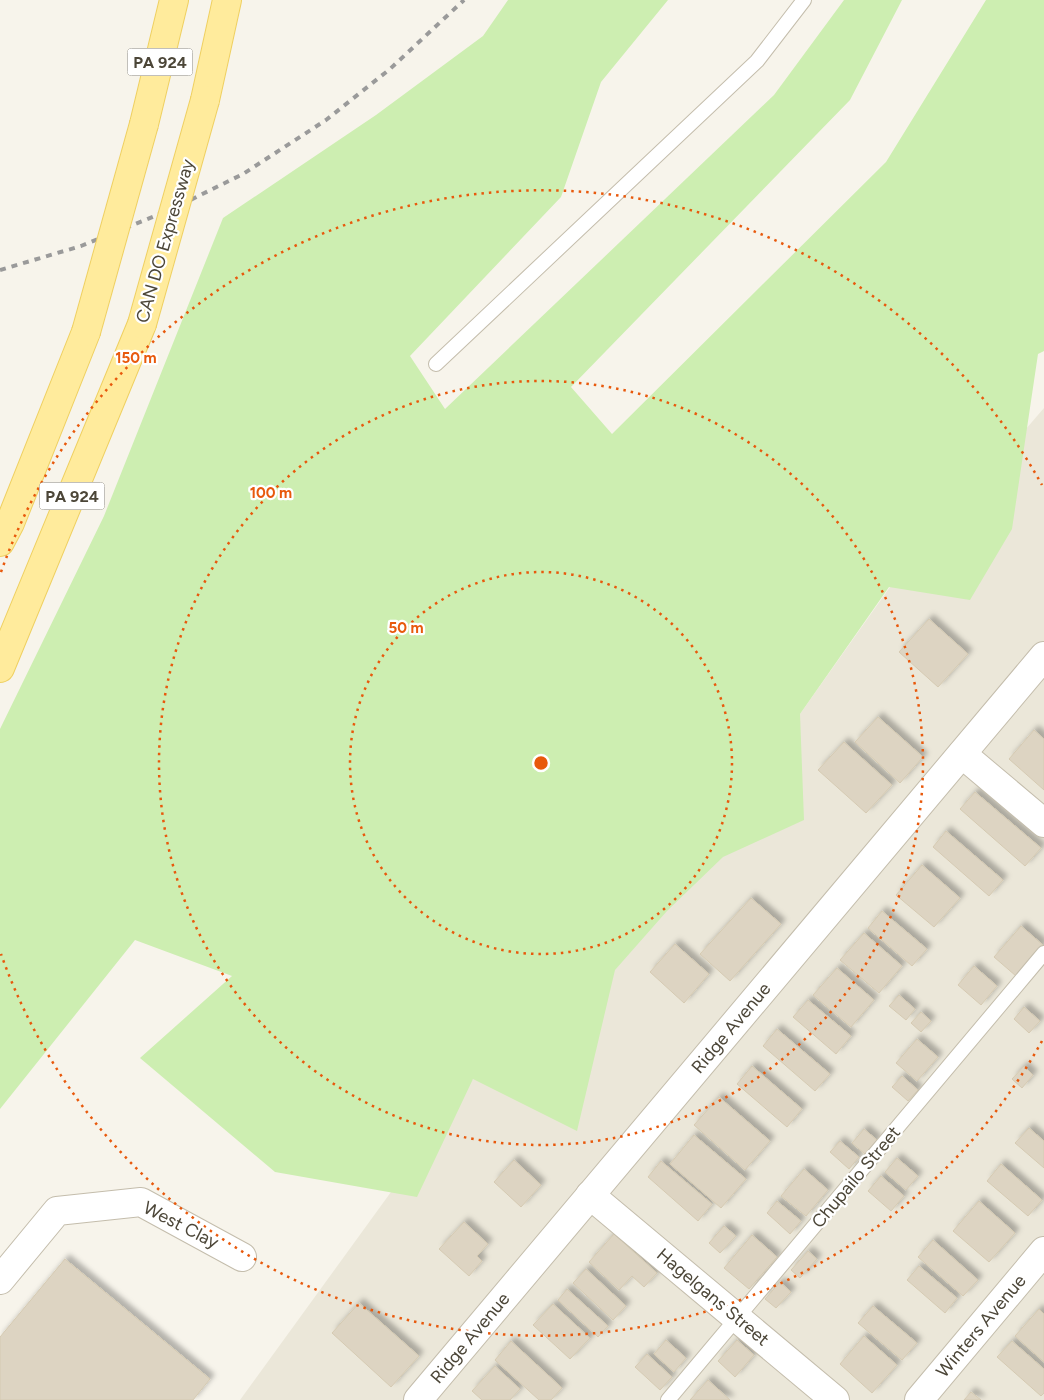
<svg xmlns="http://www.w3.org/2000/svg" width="1044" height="1400" font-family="Figtree,sans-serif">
	<defs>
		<filter id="shadow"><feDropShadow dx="4.5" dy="-4.5" stdDeviation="2.5" flood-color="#0004"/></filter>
	</defs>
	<rect width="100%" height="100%" fill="#f7f4eb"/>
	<path fill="#ebe7d9" d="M 1044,408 L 1044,1400 L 240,1400 L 473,1079 L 800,714 L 890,587 Z"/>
	<path fill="#cdeeb1" d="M 508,0 L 668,0 L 601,82 L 561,197 L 410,356 L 445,409 L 774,95 L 844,0 L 902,0 L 850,100 L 571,387 L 612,434 L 886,162 L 986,0 L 1044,0 L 1044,351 L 1038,354 L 1012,529 L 970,600 L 889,587 L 800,714 L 804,820 L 723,857 L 667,911 L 615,970 L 577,1131 L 473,1079 L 417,1197 L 275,1172 L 140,1058 L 232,976 L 135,940 L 0,1109 L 0,729 L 104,516 L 223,218 L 376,115 L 483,36 Z"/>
	<g fill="#ddd4c2" stroke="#d5cab2" filter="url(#shadow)">
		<path d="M 929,619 L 968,654 L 938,687 L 899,652 Z"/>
		<path d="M 878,717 L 923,757 L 900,783 L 855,742 Z"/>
		<path d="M 1034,730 L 1044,739 L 1044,790 L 1009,759 Z"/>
		<path d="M 844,742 L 892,785 L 866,813 L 818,770 Z"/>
		<path d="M 975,792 L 1041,848 L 1025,866 L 960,809 Z"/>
		<path d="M 946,831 L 1003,880 L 989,896 L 933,847 Z"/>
		<path d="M 922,865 L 960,898 L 934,927 L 896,895 Z"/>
		<path d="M 751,898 L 781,924 L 730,981 L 700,954 Z"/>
		<path d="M 882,911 L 927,949 L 912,966 L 868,928 Z"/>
		<path d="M 1021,926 L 1043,945 L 1016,976 L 994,957 Z"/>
		<path d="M 864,933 L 902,966 L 879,993 L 840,960 Z"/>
		<path d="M 675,944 L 709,974 L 684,1003 L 650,972 Z"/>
		<path d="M 974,966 L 997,986 L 981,1005 L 958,985 Z"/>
		<path d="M 837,968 L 874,1000 L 851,1027 L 813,995 Z"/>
		<path d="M 899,995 L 915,1009 L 906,1020 L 889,1006 Z"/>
		<path d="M 808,1000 L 851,1036 L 836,1054 L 793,1017 Z"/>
		<path d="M 1024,1007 L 1040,1021 L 1029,1033 L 1014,1019 Z"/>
		<path d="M 921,1012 L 931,1021 L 921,1032 L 911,1023 Z"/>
		<path d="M 777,1029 L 830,1074 L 815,1091 L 763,1046 Z"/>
		<path d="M 917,1039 L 938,1057 L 917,1081 L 896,1063 Z"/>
		<path d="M 752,1066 L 802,1109 L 787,1127 L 737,1084 Z"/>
		<path d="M 1024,1066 L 1033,1075 L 1022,1088 L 1012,1079 Z"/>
		<path d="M 902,1076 L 918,1090 L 908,1101 L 892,1087 Z"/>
		<path d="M 719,1097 L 770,1141 L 745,1170 L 694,1125 Z"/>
		<path d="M 1029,1128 L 1044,1141 L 1044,1168 L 1015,1143 Z"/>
		<path d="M 864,1129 L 877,1140 L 865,1154 L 852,1143 Z"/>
		<path d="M 694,1135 L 746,1179 L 721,1208 L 670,1164 Z"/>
		<path d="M 840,1141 L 859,1157 L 849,1169 L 830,1152 Z"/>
		<path d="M 897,1158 L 918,1176 L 906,1190 L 885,1172 Z"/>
		<path d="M 514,1160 L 541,1185 L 521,1207 L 494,1182 Z"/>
		<path d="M 661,1161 L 712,1204 L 698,1221 L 648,1177 Z"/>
		<path d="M 1001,1164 L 1042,1200 L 1028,1216 L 987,1181 Z"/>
		<path d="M 804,1169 L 828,1190 L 806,1216 L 781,1196 Z"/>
		<path d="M 881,1176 L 904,1196 L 891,1211 L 868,1191 Z"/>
		<path d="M 777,1201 L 801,1221 L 790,1234 L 767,1213 Z"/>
		<path d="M 979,1201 L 1015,1233 L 989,1262 L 953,1231 Z"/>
		<path d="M 464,1222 L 488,1244 L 477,1256 L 482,1261 L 469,1276 L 439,1249 Z"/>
		<path d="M 724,1226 L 736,1236 L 720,1253 L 709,1243 Z"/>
		<path d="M 614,1234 L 657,1273 L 644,1287 L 632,1276 L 619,1290 L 589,1262 Z"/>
		<path d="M 752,1235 L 777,1257 L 749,1289 L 724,1268 Z"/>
		<path d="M 933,1240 L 978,1280 L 963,1296 L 918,1257 Z"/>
		<path d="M 808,1251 L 817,1259 L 800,1278 L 791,1270 Z"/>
		<path d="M 65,1259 L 210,1379 L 193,1400 L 0,1400 L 0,1337 Z"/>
		<path d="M 919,1266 L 957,1298 L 945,1313 L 907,1280 Z"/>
		<path d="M 586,1269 L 626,1306 L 613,1320 L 573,1283 Z"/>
		<path d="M 780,1282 L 791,1292 L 776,1308 L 765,1299 Z"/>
		<path d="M 567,1289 L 608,1326 L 598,1337 L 558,1300 Z"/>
		<path d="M 359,1303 L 419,1356 L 391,1387 L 332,1333 Z"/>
		<path d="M 553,1304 L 590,1338 L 570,1359 L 533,1325 Z"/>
		<path d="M 873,1306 L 917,1343 L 902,1360 L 858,1323 Z"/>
		<path d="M 1039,1309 L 1044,1314 L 1044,1362 L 1015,1336 Z"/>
		<path d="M 864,1336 L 897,1365 L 872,1393 L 840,1364 Z"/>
		<path d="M 666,1340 L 686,1358 L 674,1372 L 654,1354 Z"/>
		<path d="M 737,1340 L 754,1355 L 735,1377 L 718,1361 Z"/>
		<path d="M 511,1341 L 562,1388 L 551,1400 L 539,1400 L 495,1360 Z"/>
		<path d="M 1012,1341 L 1044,1369 L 1044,1393 L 1041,1396 L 997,1357 Z"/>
		<path d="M 647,1354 L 672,1377 L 660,1390 L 635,1367 Z"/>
		<path d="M 495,1366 L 520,1389 L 510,1400 L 482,1400 L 472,1391 Z"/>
		<path d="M 708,1380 L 730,1400 L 690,1400 Z"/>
		<path d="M 971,1392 L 981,1400 L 964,1400 Z"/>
	</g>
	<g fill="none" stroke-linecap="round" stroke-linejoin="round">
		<defs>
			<g id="lane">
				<path d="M 436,364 L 757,61 L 804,0"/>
				<path d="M 668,1400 L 1044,953"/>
			</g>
			<g id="street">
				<path d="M 962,754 L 1044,823"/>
				<path d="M 590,1195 L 835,1400"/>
				<path d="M 0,1280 L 57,1211 L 141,1202 L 242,1257"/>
				<path d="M 418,1400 L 1044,656"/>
				<path d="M 919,1400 L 1044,1251"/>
			</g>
			<g id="primary">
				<path d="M 205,100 L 227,0"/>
				<path d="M 144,124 L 174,0"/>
				<path d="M 0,542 L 10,523 L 86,332"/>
				<path d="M 0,668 L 142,324"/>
			</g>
		</defs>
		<use href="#lane" stroke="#c4bdac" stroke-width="16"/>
		<use href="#street" stroke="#c4bdac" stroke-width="30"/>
		<use href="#primary" stroke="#efd061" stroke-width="30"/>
		<use href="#lane" stroke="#fff" stroke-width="14"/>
		<use href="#street" stroke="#fff" stroke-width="28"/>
		<use href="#primary" stroke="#ffeb9c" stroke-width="28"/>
		<path stroke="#9a9a9a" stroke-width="4" stroke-dasharray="6 6" stroke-linecap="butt" d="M 0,270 L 81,246 L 172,209 L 243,174 L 326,120 L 390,69 L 464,0"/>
		<defs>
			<g id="primary-bridge">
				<path d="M 142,324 L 205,100"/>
				<path d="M 86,332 L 144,124"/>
			</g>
		</defs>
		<use href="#primary-bridge" stroke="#efd061" stroke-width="30" stroke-linecap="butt"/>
		<use href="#primary-bridge" stroke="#ffeb9c" stroke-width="28"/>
	</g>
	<g fill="none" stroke="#e8590c" stroke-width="2.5" stroke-dasharray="2.5 5">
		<circle cx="541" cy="763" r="191"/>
		<circle cx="541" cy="763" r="382"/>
		<path d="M1042 1041A573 573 0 0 1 1 954M1 572A573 573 0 0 1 1042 485"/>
	</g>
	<g text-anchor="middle" stroke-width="4.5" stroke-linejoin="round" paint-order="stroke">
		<g fill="#fff" stroke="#827e74" stroke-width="1">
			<rect x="127.5" y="48.5" width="65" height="27" rx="4"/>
			<rect x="39.5" y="482.5" width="65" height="27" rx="4"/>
		</g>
		<g font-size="16" font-weight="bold" fill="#4c4638">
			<text x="160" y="68">PA 924</text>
			<text x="72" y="502">PA 924</text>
		</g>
		<g font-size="18" fill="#4c4638" stroke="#fff">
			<text transform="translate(165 241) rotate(-74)" y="6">CAN DO Expressway</text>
			<text transform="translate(731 1028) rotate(-50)" y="6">Ridge Avenue</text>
			<text transform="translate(856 1177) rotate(-50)" y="6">Chupailo Street</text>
			<text transform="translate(181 1225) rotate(27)" y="6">West Clay</text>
			<text transform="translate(713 1297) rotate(40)" y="6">Hagelgans Street</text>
			<text transform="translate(981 1326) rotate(-50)" y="6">Winters Avenue</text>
			<text transform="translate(470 1338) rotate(-50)" y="6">Ridge Avenue</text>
		</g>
	</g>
	<circle cx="541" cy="763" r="8" fill="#e8590c" stroke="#fff" stroke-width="2.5"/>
	<g font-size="15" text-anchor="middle" font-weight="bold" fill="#e8590c" stroke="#fff" stroke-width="4.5" stroke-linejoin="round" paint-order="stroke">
		<text x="136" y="363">150 m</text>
		<text x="271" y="498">100 m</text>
		<text x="406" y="633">50 m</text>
	</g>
</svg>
